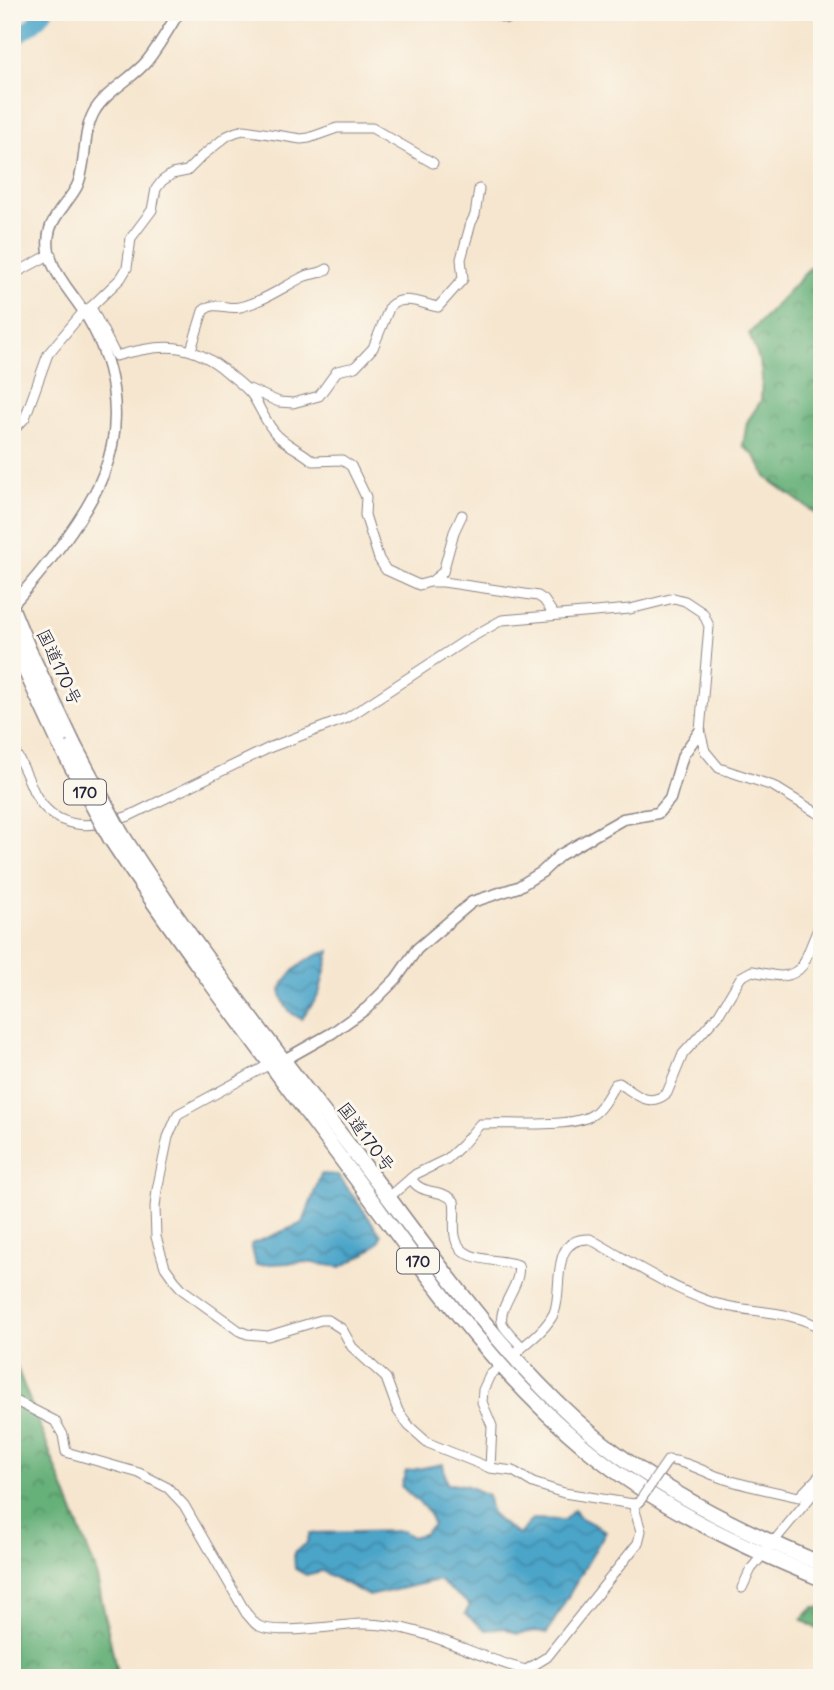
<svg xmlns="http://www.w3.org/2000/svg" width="834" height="1690" font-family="Delius,'Klee One',sans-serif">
	<defs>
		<pattern id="forest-crowns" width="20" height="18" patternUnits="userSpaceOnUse" patternTransform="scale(1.75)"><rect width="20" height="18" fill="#66b079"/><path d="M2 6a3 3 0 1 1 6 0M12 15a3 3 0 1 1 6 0" fill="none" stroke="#548f64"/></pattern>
		<pattern id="water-waves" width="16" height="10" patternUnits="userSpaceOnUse" patternTransform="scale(1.75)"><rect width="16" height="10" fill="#4ba5c9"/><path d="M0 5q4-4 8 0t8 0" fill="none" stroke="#3e86a4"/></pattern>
	</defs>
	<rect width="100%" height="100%" fill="#fbf7ec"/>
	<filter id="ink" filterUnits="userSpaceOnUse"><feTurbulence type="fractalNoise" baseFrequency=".0143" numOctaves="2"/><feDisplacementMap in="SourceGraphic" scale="14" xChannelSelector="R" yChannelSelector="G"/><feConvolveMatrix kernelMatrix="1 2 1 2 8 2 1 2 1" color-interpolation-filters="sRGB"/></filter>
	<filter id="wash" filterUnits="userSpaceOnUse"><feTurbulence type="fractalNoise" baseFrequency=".00686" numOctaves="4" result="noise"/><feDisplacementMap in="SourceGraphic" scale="28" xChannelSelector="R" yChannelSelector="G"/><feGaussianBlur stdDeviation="1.57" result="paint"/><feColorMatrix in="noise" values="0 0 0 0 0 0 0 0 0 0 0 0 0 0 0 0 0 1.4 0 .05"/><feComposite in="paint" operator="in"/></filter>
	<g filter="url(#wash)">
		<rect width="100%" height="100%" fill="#f6e6cf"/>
		<g fill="url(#forest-crowns)" stroke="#44695a" stroke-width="2">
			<path d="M 822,255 L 822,518 L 767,478 L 755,456 L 743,446 L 747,422 L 761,401 L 762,378 L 760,362 L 749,334 Z"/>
			<path d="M 12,1355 L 95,1568 L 118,1678 L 12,1678 Z"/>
			<path d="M 814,1607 L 822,1608 L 822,1632 L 801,1619 Z"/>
		</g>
		<g fill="url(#water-waves)" stroke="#366482" stroke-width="2">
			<path d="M 330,951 L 319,994 L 302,1019 C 287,1013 284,1005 280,991 C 288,972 309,955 330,951 Z"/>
			<path d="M 321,1174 L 338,1175 L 381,1235 L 379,1242 L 365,1254 L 341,1267 L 305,1262 L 256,1265 L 251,1244 L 303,1223 Z"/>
			<path d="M 443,1464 L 447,1484 L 465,1485 L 488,1495 C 489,1519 501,1523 519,1535 L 532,1519 L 564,1520 L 574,1510 L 581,1518 L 606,1531 L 547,1633 L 536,1631 L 517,1634 L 505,1628 L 486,1630 L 465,1614 L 470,1605 L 438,1580 L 369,1596 L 322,1571 L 306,1575 L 295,1569 L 294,1552 L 306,1544 L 310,1533 L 402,1531 L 412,1537 L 423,1534 L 433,1525 L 429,1512 L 401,1486 L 406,1471 Z"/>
		</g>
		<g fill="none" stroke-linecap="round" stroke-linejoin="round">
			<path stroke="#4ba5c9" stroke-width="16" d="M 12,40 L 33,25 L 45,12"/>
		</g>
	</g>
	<g filter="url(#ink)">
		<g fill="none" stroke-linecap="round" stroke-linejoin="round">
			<defs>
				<g id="minor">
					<path d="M 489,12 L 508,19"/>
					<path d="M 12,275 L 51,254"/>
					<path d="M 91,307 L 116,356 C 161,343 191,341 228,373 C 236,380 245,386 252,395 C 261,408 266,425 278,436 C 288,446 302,451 313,461 L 342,460 L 351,466 L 366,497 L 365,515 L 379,559 L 386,570 L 419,585 L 430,582 L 443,582 L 538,596 L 544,600 L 554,615"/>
					<path d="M 191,350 L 203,311 C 214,300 226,310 240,307 C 262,302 282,288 301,278 C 309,273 318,275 327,269"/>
					<path d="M 249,389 L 279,402 L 293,403 L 319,396 L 337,371 L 355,367 L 373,348 L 390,306 C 403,294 423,304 438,307 L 463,279 L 461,259 L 471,223 L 475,215 L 479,189"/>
					<path d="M 12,432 L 25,418 L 48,354 L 84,311 L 91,307 L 121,278 L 127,268 L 131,238 L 152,210 L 156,189 L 162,181 L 172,174 L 187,171 L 202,156 L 227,136 L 236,132 L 244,130 L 301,139 L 309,138 L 337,128 L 372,128 L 433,163"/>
					<path d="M 432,581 L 443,572 L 454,532 L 462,515"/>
					<path d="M 12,748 C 22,761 27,777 34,792 C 55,832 92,829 129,816 L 271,747 L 347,718 L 463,642 L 502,620 L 630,609 L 674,598 L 685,601 L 703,613 L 709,626 L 700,731 L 705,751 L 719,768 L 773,786 L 822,816"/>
					<path d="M 272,1063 L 178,1114 L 168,1137 L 157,1190 L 155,1207 L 156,1237 L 165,1267 L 175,1281 L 183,1290 L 238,1330 L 247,1334 L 268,1336 L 321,1320 L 328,1320 L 342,1329 L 352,1347 L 386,1378 L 398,1411 L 409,1426 L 428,1443 L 490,1468 L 513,1471 L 533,1483 L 564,1493 L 633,1504 L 639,1502"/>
					<path d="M 411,1178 C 420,1196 442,1188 454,1201 C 456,1213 453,1224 455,1236 C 459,1264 499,1258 518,1265 C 523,1284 495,1309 503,1325 C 508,1333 516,1340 522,1347"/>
					<path d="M 388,1198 L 416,1174 L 447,1159 L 462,1145 L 480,1124 C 507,1122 570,1129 592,1115 C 602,1109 609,1094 615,1084 L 619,1083 C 635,1093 648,1109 667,1093 L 683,1054 L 719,1014 L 741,977 L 752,971 C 771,974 788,983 803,965 L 822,919"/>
					<path d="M 513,1355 C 527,1343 545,1331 554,1313 C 564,1290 548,1237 590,1239 C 629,1261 668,1287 711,1302 C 747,1314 789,1308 822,1329"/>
					<path d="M 12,1399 L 55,1421 L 63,1435 L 66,1452 L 139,1473 L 168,1488 L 184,1505 L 246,1613 C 250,1617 253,1622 257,1625 C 274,1636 339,1625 360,1624 C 420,1622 470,1656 526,1670 L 547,1657 L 638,1543 L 641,1531 L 633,1504"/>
					<path d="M 668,1460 C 686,1461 702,1471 719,1477 C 745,1486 772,1491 799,1497 L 822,1473"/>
					<path d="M 490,1468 L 492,1426 L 482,1402 L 483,1390 L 490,1375 L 500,1367"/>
					<path d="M 742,1588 L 751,1569 L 822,1483"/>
				</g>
				<g id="tertiary">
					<path d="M 12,605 C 42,572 87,516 103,475 C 126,420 114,357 82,309 C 66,285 41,261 50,229 C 55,212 71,200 78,184 C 87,161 82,134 94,112 C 106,91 132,79 147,61 C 159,46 169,28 179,12"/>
					<path d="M 284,1060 L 332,1033 L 367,1008 L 396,979 L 417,949 L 472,902 L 518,887 L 542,872 L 560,855 L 623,819 L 658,813 L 670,799 L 683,755 L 700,731"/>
				</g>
				<g id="trunk">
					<path d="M 12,609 L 28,648 L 74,745"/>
					<path d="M 12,642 L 60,745"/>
					<path d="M 121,833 C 193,947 279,1054 361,1161 C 429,1250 493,1345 577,1421 C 647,1484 735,1528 822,1564"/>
					<path d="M 110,838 C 185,952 267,1059 348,1168 C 422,1267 491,1370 587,1449 C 656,1506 739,1545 822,1579"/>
				</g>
			</defs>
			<use href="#minor" stroke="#8c8485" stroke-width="11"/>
			<use href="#tertiary" stroke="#8c8485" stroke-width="13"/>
			<use href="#trunk" stroke="#8c8485" stroke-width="17"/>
			<use href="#minor" stroke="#fff" stroke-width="9"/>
			<use href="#tertiary" stroke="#fff" stroke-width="10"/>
			<use href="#trunk" stroke="#fff" stroke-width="14"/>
			<defs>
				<path id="minor-bridge" d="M 639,1502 L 668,1460"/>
				<g id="trunk-bridge">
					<path d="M 60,745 L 110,838"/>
					<path d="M 74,745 L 121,833"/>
				</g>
			</defs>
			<use href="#minor-bridge" stroke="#8c8485" stroke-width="11" stroke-linecap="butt"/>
			<use href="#trunk-bridge" stroke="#8c8485" stroke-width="17" stroke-linecap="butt"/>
			<use href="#minor-bridge" stroke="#fff" stroke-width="9"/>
			<use href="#trunk-bridge" stroke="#fff" stroke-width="14"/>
		</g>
	</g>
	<g text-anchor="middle" stroke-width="6" stroke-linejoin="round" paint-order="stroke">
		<g fill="#fbf7ec" stroke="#636270" stroke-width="2">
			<rect x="64" y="779.5" width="42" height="25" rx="5"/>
			<rect x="397" y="1248.5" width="42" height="25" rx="5"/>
		</g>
		<g font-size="16" font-weight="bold" fill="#22223b">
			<text x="85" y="798">170</text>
			<text x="418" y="1267">170</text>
		</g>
		<g font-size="18" fill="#22223b" stroke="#fbf7ec">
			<text transform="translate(59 667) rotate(65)" y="6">国道170号</text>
			<text transform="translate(366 1137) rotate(53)" y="6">国道170号</text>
		</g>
	</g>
	<rect width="834" height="1690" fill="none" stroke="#fbf7ec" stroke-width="42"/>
</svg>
